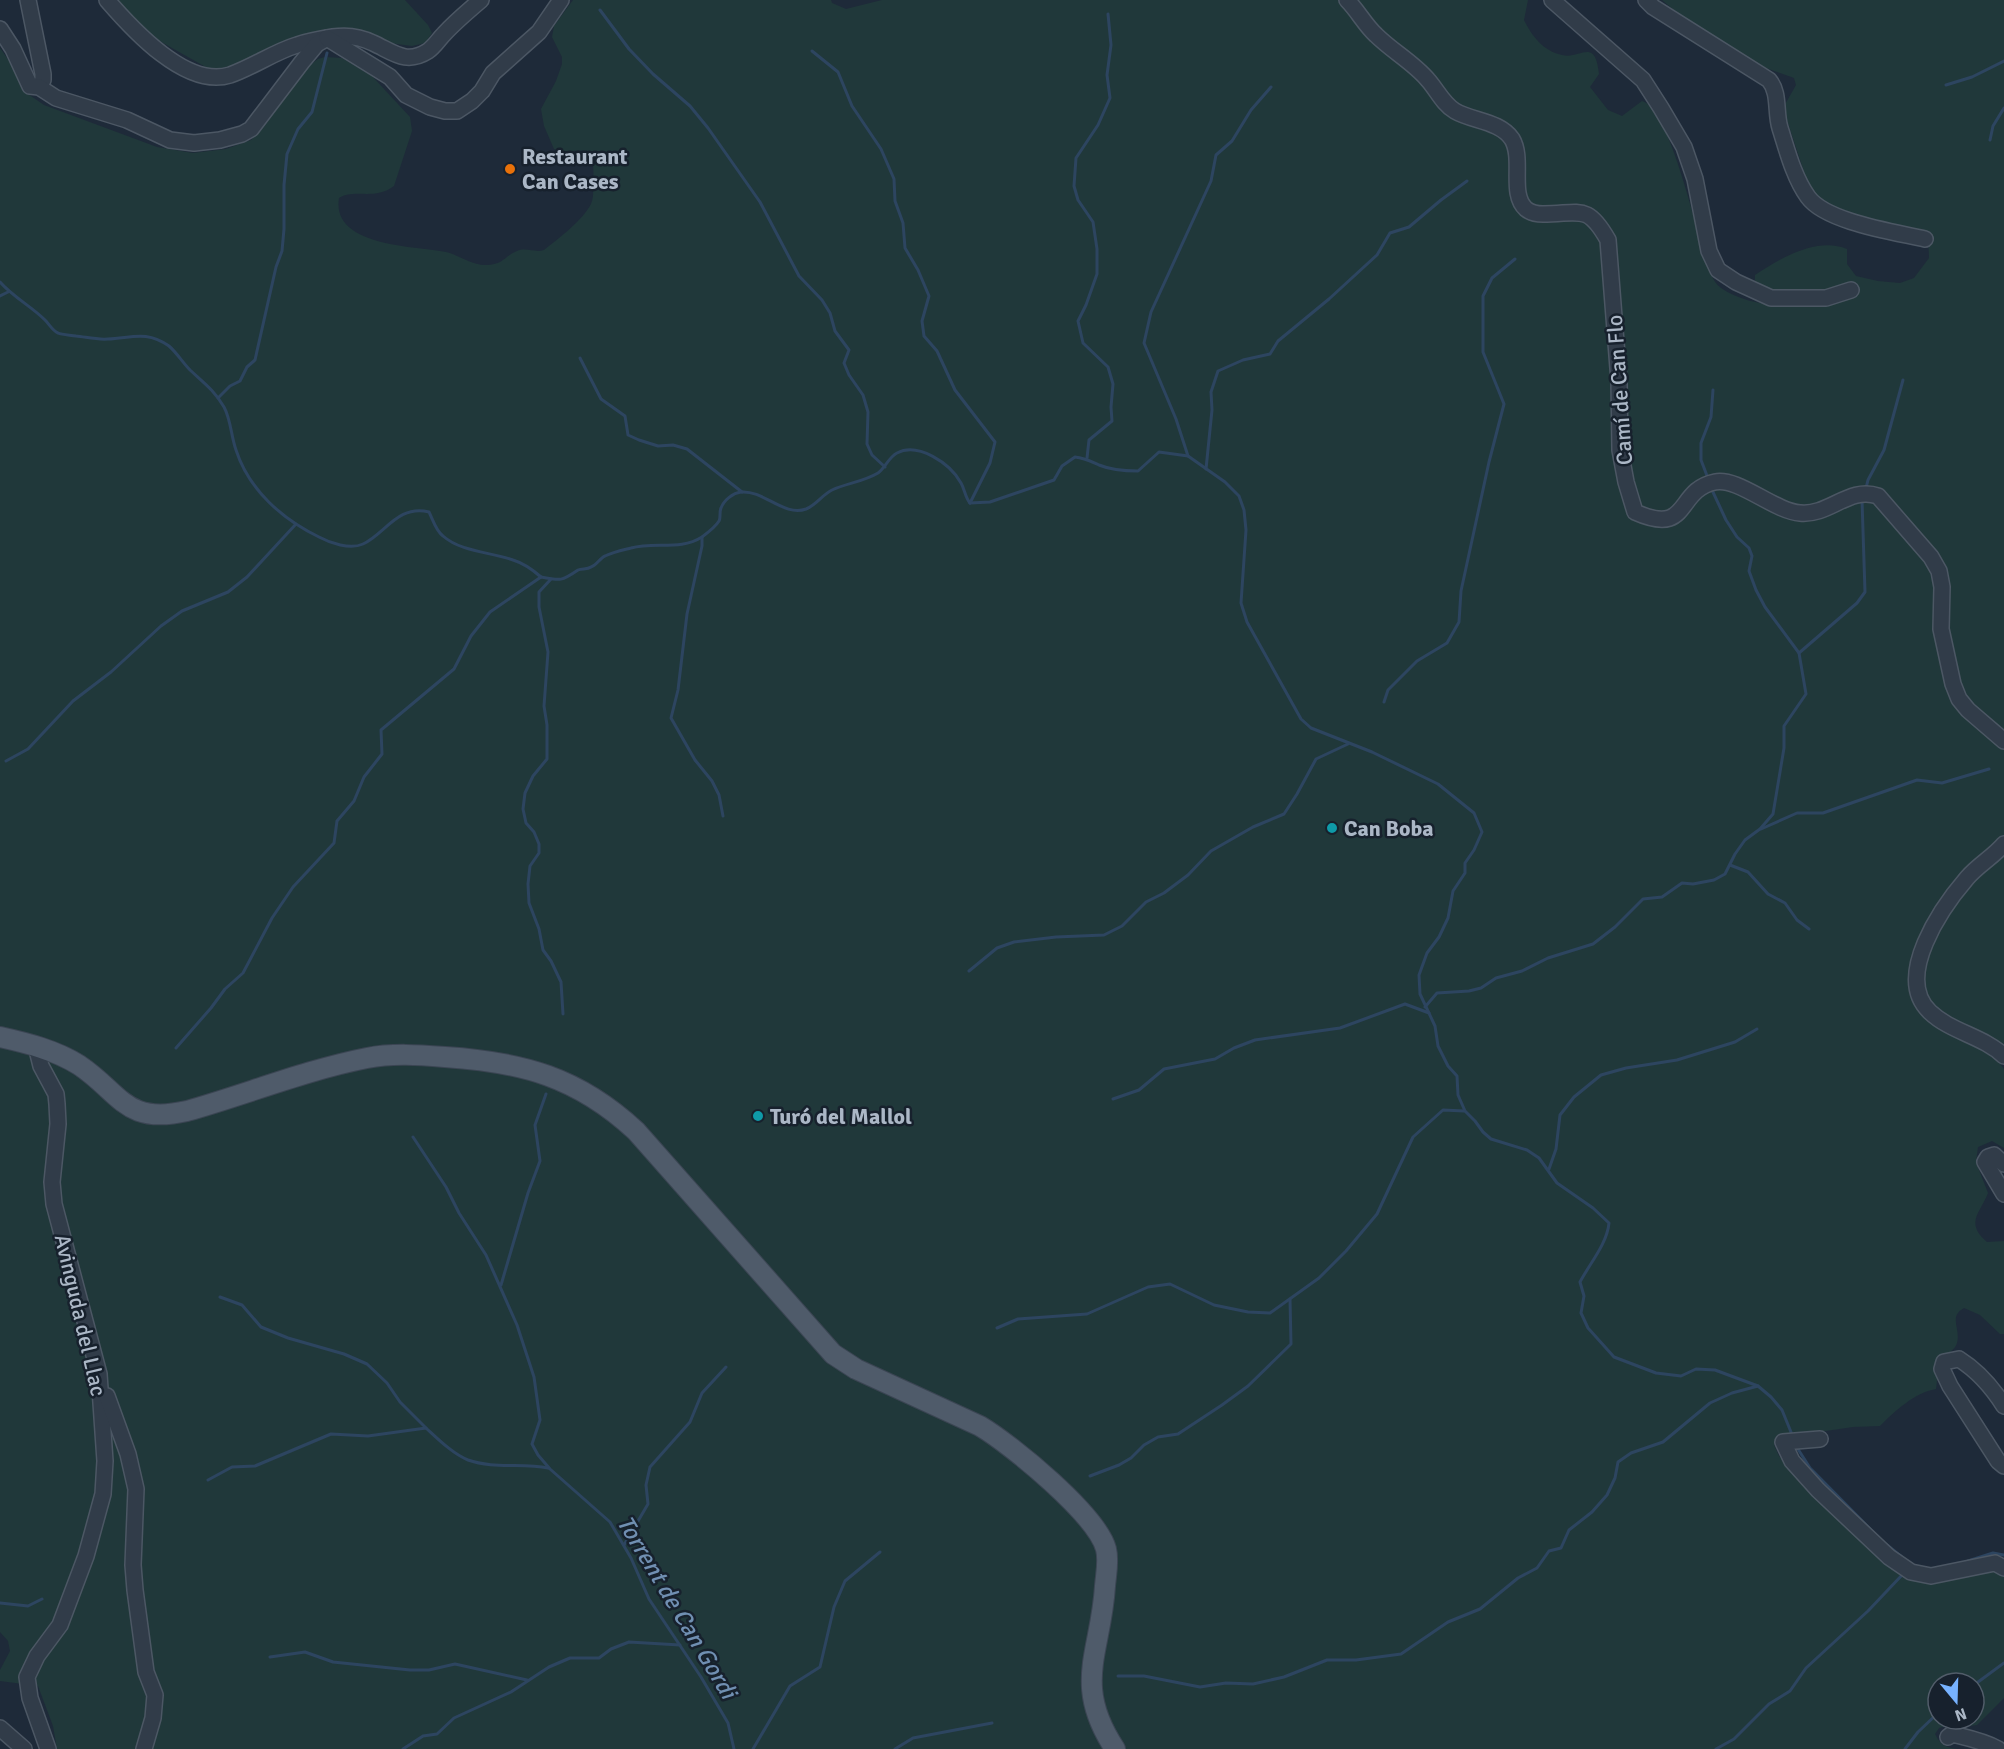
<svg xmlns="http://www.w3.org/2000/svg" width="2004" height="1749" font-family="Signika,sans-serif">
	<rect width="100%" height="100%" fill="#1e2a39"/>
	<g fill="#20383a" fill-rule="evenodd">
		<path d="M 117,0 L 405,0 L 428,25 L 432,33 L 425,43 L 412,46 L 322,34 L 307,34 L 291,39 L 252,59 L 220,69 L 211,70 L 149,35 Z"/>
		<path d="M 573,0 L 831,0 L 832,3 L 846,9 L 882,0 L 1528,0 L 1524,20 C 1532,36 1543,51 1562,55 C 1580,60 1595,36 1599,74 L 1590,87 L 1608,110 L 1622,116 L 1642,101 C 1669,107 1695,227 1705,255 C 1709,266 1711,281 1721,288 C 1749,307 1791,308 1824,305 L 1830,289 C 1807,294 1776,295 1755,283 L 1755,275 C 1779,259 1817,236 1847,249 L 1847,264 L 1856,276 L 1878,281 L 1900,283 L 1914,278 L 1929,258 L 1928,235 L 1869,221 L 1822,204 L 1809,187 L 1783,108 L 1796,85 L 1794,78 L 1763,67 L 1680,15 L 1662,0 L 2004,0 L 2004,1050 L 2000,1064 L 2004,1069 L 2004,1148 L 1992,1141 L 1978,1147 L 1976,1162 L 1988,1193 C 1981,1212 1964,1223 1987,1242 L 2004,1241 L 2004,1334 L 2000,1334 L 1980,1315 L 1964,1308 C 1948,1317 1961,1328 1957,1343 C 1955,1351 1945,1354 1941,1361 C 1936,1370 1938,1379 1936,1389 C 1914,1393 1895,1411 1880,1426 L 1853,1427 L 1785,1437 L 1774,1445 L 1779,1456 L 1834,1510 L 1909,1575 L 1926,1583 L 1995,1568 L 2004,1572 L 2004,1698 L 1977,1725 L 1969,1726 L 1954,1723 L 1939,1728 L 1935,1734 C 1940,1745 1947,1748 1958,1749 L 57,1749 L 53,1726 L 38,1686 L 0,1681 L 0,1670 L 10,1651 L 8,1641 L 0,1632 L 0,48 L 12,65 L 25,92 L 44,105 L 157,147 L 193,153 L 226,149 L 251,140 L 263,128 L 305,69 L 318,59 L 325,57 L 342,58 L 372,76 L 410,117 L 412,131 L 394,186 C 374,201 355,188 339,198 C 331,247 415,246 446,252 C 459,255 471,265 485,265 C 504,265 504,256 517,251 C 526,247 535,253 544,250 C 558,239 583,220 591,204 C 594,197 593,189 593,181 C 594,168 594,161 585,151 C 574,149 564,154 554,149 L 544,126 L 541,109 L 556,81 L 562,64 L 562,57 L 552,37 L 554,26 ZM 1938,1683 L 1974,1683 L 1974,1719 L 1938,1719 Z"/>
	</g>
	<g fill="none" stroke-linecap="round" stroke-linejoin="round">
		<g stroke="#2d4560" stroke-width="3">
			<path d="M 600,10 L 629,49 L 653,74 L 690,106 L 708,128 L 760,202 L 799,276 L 822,300 L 830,313 L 835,331 L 849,350 L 844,363 L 849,375 L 863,395 L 868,412 L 867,444 L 872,455 L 885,467"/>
			<path d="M 812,51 L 838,72 L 852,106 L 881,149 L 894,179 L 895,201 L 903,223 L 905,248 L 918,270 L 929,296 L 922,321 L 924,336 L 937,351 L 955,390 L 995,442 L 990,463 L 970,503"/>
			<path d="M 1946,85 L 1972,77 L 2004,61"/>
			<path d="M 1990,140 L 1993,126 L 2004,108"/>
			<path d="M 0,282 C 13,297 31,306 45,320 C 49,324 53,331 58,333 C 62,335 71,335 76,336 C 86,337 97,340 108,339 C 132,338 146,330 169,346 C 177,353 183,363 190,370 C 204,383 214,390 224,407 C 231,420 231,436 236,450 C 249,490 282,519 319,537 C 330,543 350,550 363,544 C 385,534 398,504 429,512 C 433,520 436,531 443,536 C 461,552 491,552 513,560 C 523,563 533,570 541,577"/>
			<path d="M 0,296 L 8,292"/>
			<path d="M 580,358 L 601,399 L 625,416 L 628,435 L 639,440 L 658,446 L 673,445 L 687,449 L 742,492"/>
			<path d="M 218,398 L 230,386 L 240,381 L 247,367 L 255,360 L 276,267 L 282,251 L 284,229 L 284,185 L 287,154 L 298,129 L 312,112 L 327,53"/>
			<path d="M 1188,456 L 1176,419 L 1144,343 L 1151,312 L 1211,181 L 1216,155 L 1232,141 L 1251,110 L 1271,87"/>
			<path d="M 1087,458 L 1089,440 L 1112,421 L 1111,407 L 1113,384 L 1108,367 L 1083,343 L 1078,321 L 1086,305 L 1097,274 L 1097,249 L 1093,222 L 1078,200 L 1074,186 L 1076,158 L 1098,125 L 1110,98 L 1107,75 L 1111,45 L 1108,14"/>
			<path d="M 1206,469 L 1212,410 L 1211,392 L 1218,371 L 1243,360 L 1270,354 L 1278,341 L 1329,299 L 1377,255 L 1390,233 L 1409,227 L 1441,200 L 1467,181"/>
			<path d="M 1709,481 L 1701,460 L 1701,443 L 1711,417 L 1713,390"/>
			<path d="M 1866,488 L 1868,480 L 1884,450 L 1903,380"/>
			<path d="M 1712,490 L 1726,520 L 1737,537 L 1749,548 L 1752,556 L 1749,571 L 1756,590 L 1765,607 L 1799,653"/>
			<path d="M 970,503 L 990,502 L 1054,480 L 1062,466 L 1075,457 C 1085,458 1090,461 1099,465 C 1111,470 1125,471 1138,471 L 1159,452 L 1188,456 L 1225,482 L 1239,496 L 1244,510 L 1246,530 L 1241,603 L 1247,622 L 1301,719 L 1311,728 L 1372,752 L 1438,784 L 1474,813 L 1482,832 L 1474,850 L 1465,863 L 1465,873 L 1453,891 L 1448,918 L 1439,937 L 1427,953 L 1419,975 L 1420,994 L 1435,1026 L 1438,1046 L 1448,1066 L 1457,1076 L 1458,1095 L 1465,1111 L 1475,1121 L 1483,1132 L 1491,1139 L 1527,1150 L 1539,1158 L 1557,1183 L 1593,1208 L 1609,1223 C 1607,1244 1590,1263 1580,1282 L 1584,1296 L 1581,1313 L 1588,1328 L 1614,1357 L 1656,1373 L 1681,1376 L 1696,1369 L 1715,1370 L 1758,1386 L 1771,1397 L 1782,1410 L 1793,1437"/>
			<path d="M 702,537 L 702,546 L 687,614 L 678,690 L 671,718 L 695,760 L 712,781 L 719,795 L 723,816"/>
			<path d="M 551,579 L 539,592 L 539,607 L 548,652 L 544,706 L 547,725 L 547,759 L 533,776 L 525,793 L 523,809 L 526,823 L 534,832 L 539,844 L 539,853 L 530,866 L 528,884 L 529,903 L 539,929 L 543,950 L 551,961 L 561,982 L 563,1014"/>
			<path d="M 1384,702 L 1388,690 L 1417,661 L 1447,643 L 1459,622 L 1461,591 L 1489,462 L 1504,404 L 1483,352 L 1483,296 L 1492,278 L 1515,259"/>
			<path d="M 6,761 L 28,749 L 73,701 L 111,672 L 161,626 L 182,611 L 228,592 L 247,577 L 296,524"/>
			<path d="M 1761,829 L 1797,813 L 1823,813 L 1917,780 L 1942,783 L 1989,769"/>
			<path d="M 1730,865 L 1748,872 L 1768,894 L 1785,903 L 1797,920 L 1809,929"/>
			<path d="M 969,971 L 997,948 L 1014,942 L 1056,937 L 1104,935 L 1122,926 L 1146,902 L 1164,893 L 1188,875 L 1211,851 L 1253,827 L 1284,814 L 1297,794 L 1316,759 L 1348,744"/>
			<path d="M 1425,1007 L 1437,993 L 1469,991 L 1481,988 L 1496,978 L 1522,971 L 1548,958 L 1593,944 L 1615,927 L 1643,899 L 1662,897 L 1682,883 L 1693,884 L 1714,880 L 1725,874 L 1735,854 L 1745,840 L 1760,829 L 1773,814 L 1784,748 L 1784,726 L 1806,694 L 1799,653 L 1857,603 L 1865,592 L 1862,500"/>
			<path d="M 176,1048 L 211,1008 L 225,989 L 243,973 L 272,918 L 293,887 L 334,843 L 337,821 L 354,801 L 364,777 L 382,754 L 381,730 L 454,669 L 471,636 L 490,612 L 541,577 C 561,581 562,581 578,570 C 582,568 587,570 591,567 C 597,565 600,558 605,556 C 613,552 623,550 631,548 C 654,541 680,551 702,537 C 706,534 716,526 719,521 C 721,518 719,512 721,508 C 724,500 733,493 741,492 C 764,490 784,517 806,509 C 816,505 822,495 832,490 C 847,483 863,482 878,473 C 885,468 889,457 897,453 C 918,442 950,463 961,483 C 965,490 965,497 970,503"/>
			<path d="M 1113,1099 L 1139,1090 L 1164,1069 L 1215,1059 L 1234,1048 L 1255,1040 L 1340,1028 L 1405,1004 L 1429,1013"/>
			<path d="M 413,1137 L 446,1187 L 459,1213 L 486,1255 L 517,1325 L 534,1377 L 540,1420 L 532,1444 L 538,1455 L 550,1469 L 610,1522 L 631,1558 L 649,1599 L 701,1677 L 728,1723 L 734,1749"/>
			<path d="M 1549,1169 L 1556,1149 L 1560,1115 L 1574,1097 L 1601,1075 L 1626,1068 L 1677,1060 L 1735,1042 L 1757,1029"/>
			<path d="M 501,1285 L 528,1193 L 540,1161 L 535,1125 L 546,1094"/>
			<path d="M 220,1297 L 242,1305 L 261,1327 L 288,1338 L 344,1354 L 367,1364 L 387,1383 L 400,1402 L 426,1428"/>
			<path d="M 997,1328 L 1018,1319 L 1087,1314 L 1148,1287 L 1170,1284 L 1214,1305 L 1248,1312 L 1270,1313 L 1319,1278 L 1346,1251 L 1377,1214 L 1413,1137 L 1443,1110 L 1464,1111"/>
			<path d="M 1796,1446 L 1810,1468 L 1880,1539"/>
			<path d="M 1090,1476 L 1119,1465 L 1131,1458 L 1144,1445 L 1158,1437 L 1178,1434 L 1222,1405 L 1248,1386 L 1291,1344 L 1290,1299"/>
			<path d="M 208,1480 L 232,1467 L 255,1466 L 331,1434 L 368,1436 L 426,1428 C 438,1439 453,1454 468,1460 C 493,1469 523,1463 548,1468"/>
			<path d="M 624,1545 L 648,1504 L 646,1485 L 650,1467 L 690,1422 L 702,1393 L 726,1367"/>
			<path d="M 1887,1545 L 1903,1558"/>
			<path d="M 1968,1561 L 1993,1553 L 2004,1555"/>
			<path d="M 0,1603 L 28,1606 L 42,1599"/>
			<path d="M 270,1657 L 305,1652 L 333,1662 L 410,1670 L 429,1670 L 455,1664 L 527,1680"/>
			<path d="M 1118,1676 L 1144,1676 L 1200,1687 L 1226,1683 L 1253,1684 L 1284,1677 L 1327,1660 L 1356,1660 L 1401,1654 L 1448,1622 L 1480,1609 L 1518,1578 L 1537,1568 L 1549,1551 L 1561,1548 L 1569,1530 L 1592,1512 L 1607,1495 L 1615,1478 L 1618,1462 L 1631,1453 L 1663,1442 L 1710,1403 L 1732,1393 L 1758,1386"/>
			<path d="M 1974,1685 L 2004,1663"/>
			<path d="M 403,1749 L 423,1736 L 437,1734 L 454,1718 L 511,1692 L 549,1667 L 570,1658 L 599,1658 L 611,1649 L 629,1642 L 680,1645"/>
			<path d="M 753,1749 L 790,1686 L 820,1667 L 834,1607 L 845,1581 L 880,1552"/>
			<path d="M 895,1749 L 913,1738 L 992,1723"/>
			<path d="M 1716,1749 L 1734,1739 L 1769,1704 L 1790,1691 L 1806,1668 L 1868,1611 L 1903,1574"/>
			<path d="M 1905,1749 L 1918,1732 L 1938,1713"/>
		</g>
		<defs>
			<g id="minor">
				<path d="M 28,0 L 43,74 L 43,80 L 39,87"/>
				<path d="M 107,0 C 132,29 186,89 230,75 C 253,67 274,52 297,45 C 309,41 321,39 333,37 C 346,35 361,37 373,43 C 393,52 406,65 428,51 C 434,47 439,39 444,34 C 455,22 468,11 481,0"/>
				<path d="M 1347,0 C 1358,11 1365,25 1376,35 C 1392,51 1414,63 1428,80 C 1437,90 1443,104 1455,111 C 1472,121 1500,121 1512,139 C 1524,159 1509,194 1526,209 C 1531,213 1538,214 1543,214 C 1580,214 1587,203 1608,240 L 1619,381 L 1620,450 L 1626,482 L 1635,512 C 1691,537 1675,490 1715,482 C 1738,477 1774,511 1800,513 C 1829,516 1849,486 1878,496 L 1931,557 L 1939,571 L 1942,587 L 1941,629 L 1953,684 L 1959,699 L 1968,710 L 2004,741"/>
				<path d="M 1552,0 L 1643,80 L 1661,108 L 1684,147 L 1695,179 L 1709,251 L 1718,270 L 1736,282 L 1771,298 L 1826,298 L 1851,290"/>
				<path d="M 1646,0 L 1653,7 L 1769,80 C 1780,93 1775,112 1780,128 C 1787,150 1794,178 1808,197 C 1826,222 1895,232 1925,239"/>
				<path d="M 0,29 L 13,49 L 30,86 L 39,87 L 56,98 L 127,120 L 170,140 L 194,143 L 220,140 L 242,134 L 251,129 L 302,62 L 317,44 L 324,40"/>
				<path d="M 327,38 L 390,77 L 406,95 L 430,107 L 445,111 L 457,111 L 472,101 L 482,91 L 493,73 L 539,32 L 561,0"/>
				<path d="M 2004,844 C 1993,857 1978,865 1967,878 C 1942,907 1893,977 1930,1012 C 1951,1032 1983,1036 2004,1056"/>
				<path d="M 36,1046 L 41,1066 L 56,1094 L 57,1104 L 58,1124 L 52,1182 L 54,1204 L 99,1374 L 105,1461 L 103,1494 L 86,1556 L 60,1625 L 37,1656 L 27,1677 L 30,1698 L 48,1749"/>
				<path d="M 2004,1164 L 1994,1155 L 1988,1157 L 1985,1162 L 2004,1194"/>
				<path d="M 107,1396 L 128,1454 L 136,1489 L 133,1565 L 135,1590 L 146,1672 L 155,1695 L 153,1718 L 144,1749"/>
				<path d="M 2004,1406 C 1992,1387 1978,1371 1959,1359 L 1944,1362 L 1942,1369 L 1950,1386 L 1998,1461 L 2004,1466"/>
				<path d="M 1820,1439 L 1783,1442 L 1792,1461 L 1818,1490 L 1889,1557 L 1911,1572 L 1931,1576 L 1995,1563 L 2004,1568"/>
				<path d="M 0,1728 L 24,1749"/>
				<path d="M 1948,1737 L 1952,1734 C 1968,1738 1984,1741 1998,1749"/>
			</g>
			<path id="major" d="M 0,1037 C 27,1043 55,1050 79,1065 C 122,1094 125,1125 187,1111 C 247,1094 306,1070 367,1058 C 393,1053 419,1055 445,1057 C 522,1062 578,1077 636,1131 L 833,1354 L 856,1369 L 980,1426 C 1012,1445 1097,1515 1106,1549 C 1109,1561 1106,1574 1105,1586 C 1101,1653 1072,1684 1115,1749"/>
		</defs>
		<use href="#minor" stroke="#4c5764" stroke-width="18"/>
		<use href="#major" stroke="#3b4553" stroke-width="22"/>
		<use href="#minor" stroke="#313c49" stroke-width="15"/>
		<use href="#major" stroke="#4f5b6a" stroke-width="20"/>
	</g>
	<circle fill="#e8710a" stroke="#17212d" stroke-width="2" cx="510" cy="169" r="6"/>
	<g fill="#0f9aa8" stroke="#17212d" stroke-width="2">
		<circle cx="1332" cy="828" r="6"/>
		<circle cx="758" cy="1116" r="6"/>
	</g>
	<g text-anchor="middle" stroke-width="5" stroke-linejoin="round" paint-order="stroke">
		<g font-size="22" font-weight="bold" fill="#abb7c6" stroke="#17212d" text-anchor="start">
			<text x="522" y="164">Restaurant<tspan x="522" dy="25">Can Cases</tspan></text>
			<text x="1344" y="836">Can Boba</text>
			<text x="770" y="1124">Turó del Mallol</text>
		</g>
		<g font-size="22" fill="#abb7c6" stroke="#17212d">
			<text transform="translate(1619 390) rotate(-94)" y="8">Camí de Can Flo</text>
			<text transform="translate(81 1315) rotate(77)" y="8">Avinguda del Llac</text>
		</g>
		<g font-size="24" font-style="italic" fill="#708fb2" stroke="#17212d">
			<text transform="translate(677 1607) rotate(59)" y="8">Torrent de Can Gordi</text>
		</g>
	</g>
	<g transform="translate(1956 1701) rotate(161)"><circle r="28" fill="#17212d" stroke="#525d6a" stroke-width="1.5"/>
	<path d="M0-4.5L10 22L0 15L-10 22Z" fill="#77b2ff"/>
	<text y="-9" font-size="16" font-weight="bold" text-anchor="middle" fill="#abb7c6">N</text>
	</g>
</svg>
